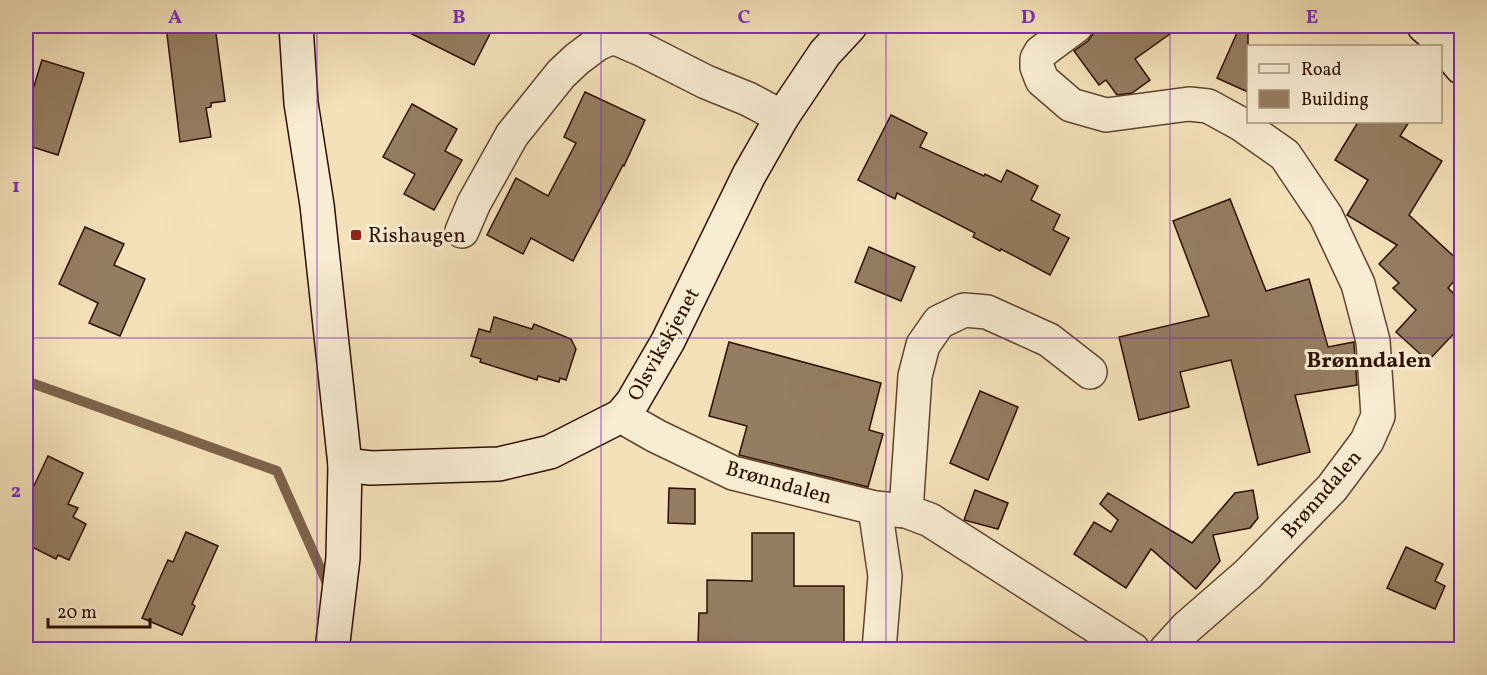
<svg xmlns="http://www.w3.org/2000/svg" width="1487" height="675" font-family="Vollkorn,serif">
	<rect width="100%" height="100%" fill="#f4e1ba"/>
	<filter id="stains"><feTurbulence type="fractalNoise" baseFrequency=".00333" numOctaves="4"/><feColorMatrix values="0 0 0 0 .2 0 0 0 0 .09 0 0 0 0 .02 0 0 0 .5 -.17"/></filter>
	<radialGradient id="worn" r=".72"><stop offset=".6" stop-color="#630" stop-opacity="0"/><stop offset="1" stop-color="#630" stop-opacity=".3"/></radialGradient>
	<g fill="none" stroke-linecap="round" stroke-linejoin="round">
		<path stroke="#7d634a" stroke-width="10" d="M 26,381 L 277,471 L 330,590"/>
	</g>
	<g fill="#957d61" stroke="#2e1000" stroke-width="1.5">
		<path d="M 166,26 L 215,26 L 225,101 L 211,103 L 211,107 L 206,108 L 211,137 L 180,142 Z"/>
		<path d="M 396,26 L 494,26 L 474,65 Z"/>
		<path d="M 1094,26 L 1181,26 L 1135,59 L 1150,80 L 1132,93 L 1117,95 L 1106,80 L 1099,85 L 1074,51 L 1088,41 L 1093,34 Z"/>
		<path d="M 1240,26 L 1248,26 L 1248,92 L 1217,78 Z"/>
		<path d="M 42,60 L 84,73 L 58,155 L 26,145 L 26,112 Z"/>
		<path d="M 585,92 L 645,120 L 624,166 L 623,165 L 573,261 L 531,238 L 523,254 L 487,235 L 516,178 L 548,196 L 576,143 L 564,137 Z"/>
		<path d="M 412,104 L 457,129 L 445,151 L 462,160 L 434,210 L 404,194 L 415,174 L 383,157 Z"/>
		<path d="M 891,115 L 927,133 L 920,147 L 984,176 L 985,174 L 1001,182 L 1007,170 L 1038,186 L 1031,200 L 1060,215 L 1053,230 L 1069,238 L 1050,275 L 1001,249 L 1000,251 L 973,237 L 975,233 L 897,193 L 895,199 L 858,180 Z"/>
		<path d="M 1358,122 L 1409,122 L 1400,136 L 1442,161 L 1409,215 L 1461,263 L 1461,273 L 1448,288 L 1461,301 L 1461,326 L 1428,361 L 1396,332 L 1416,310 L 1393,288 L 1399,283 L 1379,264 L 1397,245 L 1347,215 L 1368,180 L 1335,160 Z"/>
		<path d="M 1230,199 L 1266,291 L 1309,279 L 1328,347 L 1354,342 L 1354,344 L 1357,385 L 1295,395 L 1310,452 L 1258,465 L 1231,360 L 1180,372 L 1189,407 L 1139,420 L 1119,337 L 1209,316 L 1173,221 Z"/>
		<path d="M 85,227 L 124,244 L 114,265 L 145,279 L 120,336 L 89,323 L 98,303 L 59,284 Z"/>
		<path d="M 869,247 L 915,267 L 901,301 L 855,282 Z"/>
		<path d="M 494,317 L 532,329 L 534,324 L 571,339 L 576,349 L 566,380 L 560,378 L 559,382 L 538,376 L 537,380 L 480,362 L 481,359 L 471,356 L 479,329 L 490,332 Z"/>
		<path d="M 729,342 L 881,383 L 869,430 L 883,434 L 868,487 L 739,455 L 747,426 L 709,416 Z"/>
		<path d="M 980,391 L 1018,407 L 988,480 L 950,463 Z"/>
		<path d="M 48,456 L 83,473 L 68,504 L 78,508 L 73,517 L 86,524 L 69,560 L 58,555 L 56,559 L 26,544 L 26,503 Z"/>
		<path d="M 669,488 L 695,489 L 695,524 L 668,523 Z"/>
		<path d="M 975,490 L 1008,503 L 998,529 L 964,520 Z"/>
		<path d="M 1253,490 L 1258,518 L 1250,528 L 1213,535 L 1220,561 L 1196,589 L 1151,549 L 1126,588 L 1074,554 L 1094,522 L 1111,532 L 1118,520 L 1100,504 L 1108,493 L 1192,543 L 1235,493 Z"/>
		<path d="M 186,532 L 218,546 L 192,604 L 195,606 L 182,635 L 142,618 L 168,560 L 173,562 Z"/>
		<path d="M 752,533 L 794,533 L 794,586 L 844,586 L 844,650 L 707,650 L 707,645 L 698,645 L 699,613 L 707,613 L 707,580 L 752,581 Z"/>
		<path d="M 1406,547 L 1443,564 L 1435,581 L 1445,586 L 1435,609 L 1387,588 Z"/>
	</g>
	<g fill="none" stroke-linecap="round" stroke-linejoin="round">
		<defs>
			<g id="street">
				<path d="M 1076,26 L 1041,52 L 1037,59 L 1037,67 L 1042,80 L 1071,105 L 1106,115 L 1189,104 L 1208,106 L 1241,124 L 1285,155 L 1326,216 L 1358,284 L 1373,341 L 1378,416 L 1367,441 L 1332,488 L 1248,574 L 1186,628 L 1166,650"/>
				<path d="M 462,231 L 474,203 L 512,135 L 561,74 L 577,59 L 597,44 L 611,38 L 618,39 L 641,49 L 706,82 L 748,99 L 782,117"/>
				<path d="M 621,416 L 656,436 L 733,473 L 875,508 L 906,511 L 930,520 L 1133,650"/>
				<path d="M 875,508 L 885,576 L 879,650"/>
				<path d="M 906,511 L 915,376 L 923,345 L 939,322 L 964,310 L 987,312 L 1049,340 L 1090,372"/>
			</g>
			<g id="secondary">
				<path d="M 296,26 L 301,103 L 317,205 L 345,465 L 343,558 L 332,650"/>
				<path d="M 1424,26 L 1431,32 L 1462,68"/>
				<path d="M 345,465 L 371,468 L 499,464 L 550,452 L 621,416 L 632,403 L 668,341 L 749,175 L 782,117 L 825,53 L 850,26"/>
			</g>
		</defs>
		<use href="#street" stroke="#60442e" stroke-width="36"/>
		<use href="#secondary" stroke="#2e1000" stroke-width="36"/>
		<use href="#street" stroke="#f8ecd2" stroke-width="33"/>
		<use href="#secondary" stroke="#f8ecd2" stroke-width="33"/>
	</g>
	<path fill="none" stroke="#7b2cbf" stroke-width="1.5" stroke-opacity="0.55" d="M 317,26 L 317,650M 601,26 L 601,650M 886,26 L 886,650M 1170,26 L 1170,650M 26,338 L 1462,338"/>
	<rect fill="#8f2418" stroke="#f8ecd2" stroke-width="2" x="350" y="229" width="12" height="12" rx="3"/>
	<g text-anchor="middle" stroke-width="6" stroke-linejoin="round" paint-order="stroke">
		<g font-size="21" fill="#2e1000" stroke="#f8ecd2" text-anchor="start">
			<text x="368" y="242">Rishaugen</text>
		</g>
		<g font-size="21" fill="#2e1000" stroke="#f8ecd2">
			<text transform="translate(663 344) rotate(-61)" y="7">Olsvikskjenet</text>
			<text transform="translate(779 482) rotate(16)" y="7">Brønndalen</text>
			<text transform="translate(1321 494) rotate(-49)" y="7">Brønndalen</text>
		</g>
		<g font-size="22" font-weight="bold" fill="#2e1000" stroke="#f8ecd2">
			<text x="1369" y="367">Brønndalen</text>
		</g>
	</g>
	<rect width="1487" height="675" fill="none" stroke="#f4e1ba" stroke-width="66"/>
	<rect x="1247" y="45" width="195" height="78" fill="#f8ecd2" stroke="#a7947e" stroke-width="1.5"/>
	<rect x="1259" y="64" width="30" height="9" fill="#f8ecd2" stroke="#a7947e" stroke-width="1.5"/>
	<text x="1301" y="75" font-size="18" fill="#2e1000">Road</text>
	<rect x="1259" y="90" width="30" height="18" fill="#957d61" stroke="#a7947e" stroke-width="1.5"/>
	<text x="1301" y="105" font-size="18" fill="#2e1000">Building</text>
	<path d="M48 618v9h102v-9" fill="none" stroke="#2e1000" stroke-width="3"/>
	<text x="57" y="618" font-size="18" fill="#2e1000" stroke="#f8ecd2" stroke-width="4.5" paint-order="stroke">20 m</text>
	<rect x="33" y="33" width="1421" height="609" fill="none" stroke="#7b2cbf" stroke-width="2"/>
	<g font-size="20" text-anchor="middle" font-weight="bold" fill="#7b2cbf">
		<text x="175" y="23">A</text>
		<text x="459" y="23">B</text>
		<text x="744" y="23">C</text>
		<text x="1028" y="23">D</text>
		<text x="1312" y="23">E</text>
		<text x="16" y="192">1</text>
		<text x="16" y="497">2</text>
	</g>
	<rect width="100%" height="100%" filter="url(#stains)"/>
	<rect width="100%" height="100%" fill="url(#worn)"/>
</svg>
